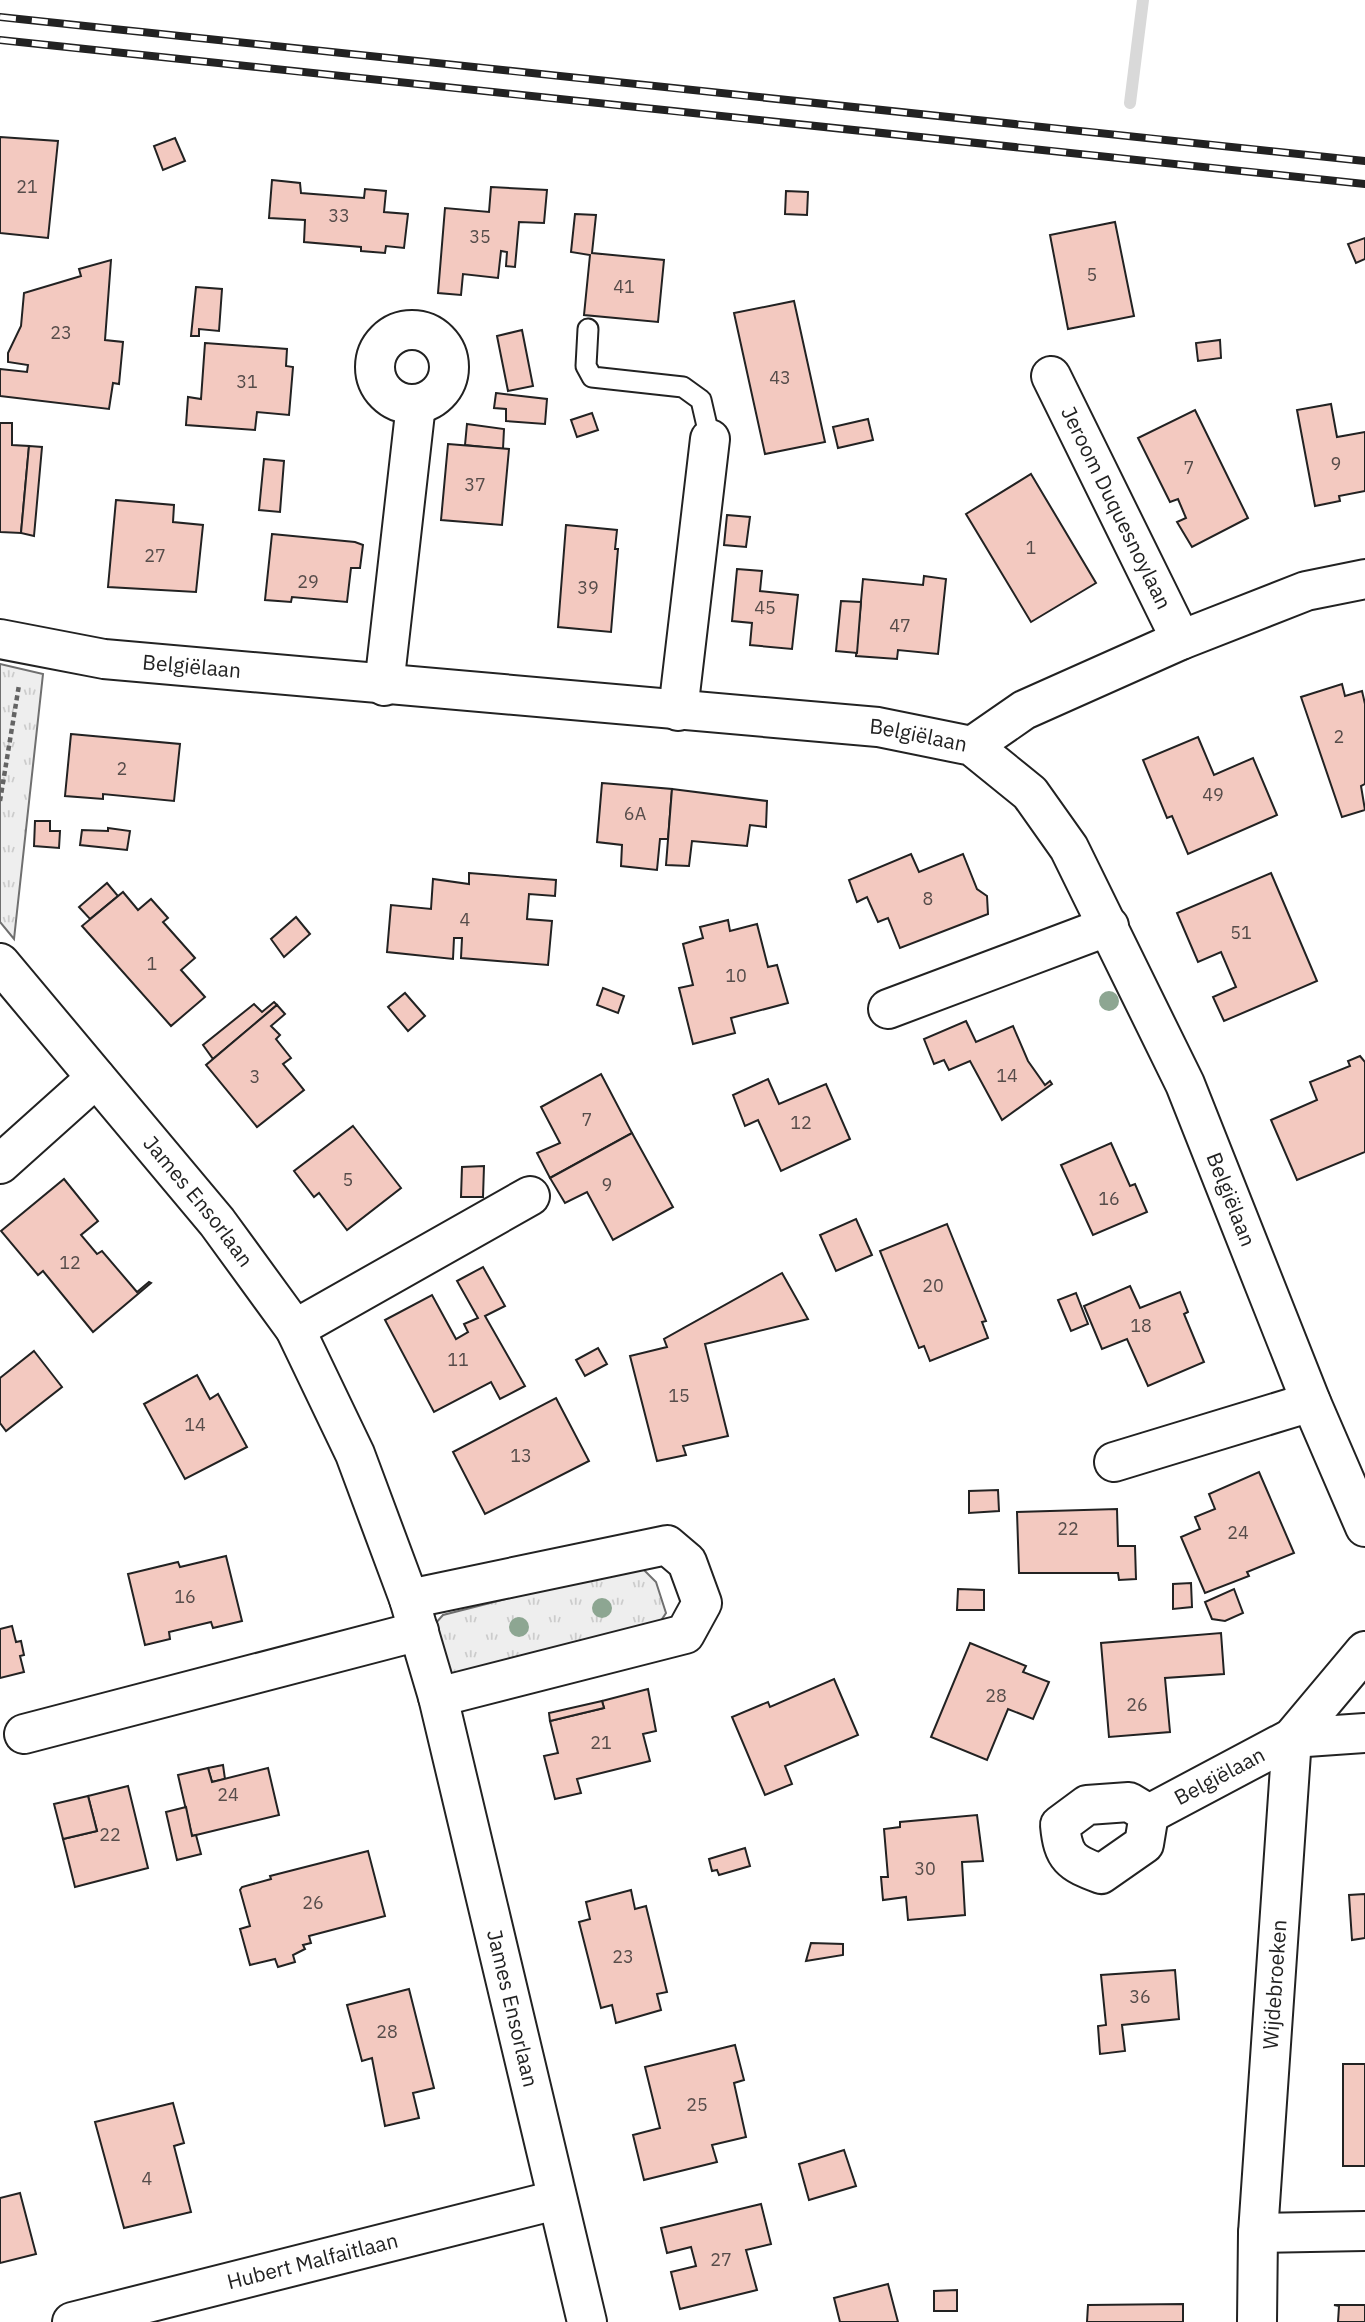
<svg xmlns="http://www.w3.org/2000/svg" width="1365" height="2322" font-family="'IBM Plex Sans',sans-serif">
	<defs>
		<pattern id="grass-tufts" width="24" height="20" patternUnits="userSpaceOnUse" patternTransform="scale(1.75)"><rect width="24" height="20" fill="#eee"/><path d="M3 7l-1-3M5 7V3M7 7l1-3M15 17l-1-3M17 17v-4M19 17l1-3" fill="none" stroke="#ccc"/></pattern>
	</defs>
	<rect width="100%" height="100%" fill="#fff"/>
	<g fill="url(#grass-tufts)" stroke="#6f6f6f" stroke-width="2">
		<path d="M 0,664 L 43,674 L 14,939 L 0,922 Z"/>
		<path d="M 639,1565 L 656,1582 L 666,1613 L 654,1631 L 446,1677 L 434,1625 L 443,1615 Z"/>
	</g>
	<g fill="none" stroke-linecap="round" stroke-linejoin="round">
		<path stroke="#d9d9d9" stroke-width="12" d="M 1130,103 L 1143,0"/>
	</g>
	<g fill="#f3c9c0" stroke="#222" stroke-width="2">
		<path d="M 0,137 L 58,141 L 48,238 L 0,233 Z"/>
		<path d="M 175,138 L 185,161 L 163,170 L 154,146 Z"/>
		<path d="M 272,180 L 300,183 L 301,193 L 364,198 L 365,189 L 386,191 L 384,212 L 408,214 L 404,248 L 386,246 L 385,253 L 361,251 L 361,247 L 304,242 L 305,220 L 269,218 Z"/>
		<path d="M 491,187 L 547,190 L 544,223 L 519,222 L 515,267 L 506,266 L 507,252 L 501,251 L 498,278 L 463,274 L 461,295 L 438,293 L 445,208 L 489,212 Z"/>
		<path d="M 786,191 L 808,192 L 807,215 L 785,214 Z"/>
		<path d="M 575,214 L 596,215 L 592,253 L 664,260 L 658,322 L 584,315 L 590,255 L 571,252 Z"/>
		<path d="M 1115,222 L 1134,316 L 1068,329 L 1050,235 Z"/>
		<path d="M 1365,238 L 1365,259 L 1356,263 L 1348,244 Z"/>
		<path d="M 111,260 L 105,340 L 123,342 L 119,384 L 113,383 L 109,409 L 0,396 L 0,369 L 27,372 L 28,365 L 8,362 L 8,353 L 21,326 L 24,293 L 81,276 L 79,269 Z"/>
		<path d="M 196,287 L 222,289 L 219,331 L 199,329 L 199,336 L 191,336 Z"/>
		<path d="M 794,301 L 825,442 L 765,454 L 734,313 Z"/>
		<path d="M 522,330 L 533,386 L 508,391 L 497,336 Z"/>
		<path d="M 1220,340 L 1221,358 L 1198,361 L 1196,343 Z"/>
		<path d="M 205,343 L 287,349 L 286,366 L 293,367 L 289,415 L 257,412 L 255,430 L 186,425 L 188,397 L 201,399 Z"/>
		<path d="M 496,393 L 547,399 L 545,424 L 506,421 L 506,409 L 494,408 Z"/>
		<path d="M 1331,404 L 1337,437 L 1365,432 L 1365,491 L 1339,496 L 1340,501 L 1315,506 L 1297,410 Z"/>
		<path d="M 1195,410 L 1248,518 L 1192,547 L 1177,522 L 1186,518 L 1178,499 L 1170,502 L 1138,438 Z"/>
		<path d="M 592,413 L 598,430 L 577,437 L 571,420 Z"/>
		<path d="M 868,419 L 873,440 L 838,448 L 833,427 Z"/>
		<path d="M 0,423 L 12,423 L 12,445 L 29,446 L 21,533 L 0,532 Z"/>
		<path d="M 467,424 L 504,429 L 503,449 L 465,445 Z"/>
		<path d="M 448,444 L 509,449 L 502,525 L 441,520 Z"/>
		<path d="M 29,446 L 42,447 L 34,536 L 21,533 Z"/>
		<path d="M 264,459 L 284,461 L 280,512 L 259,510 Z"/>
		<path d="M 1031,474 L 1096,583 L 1031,622 L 966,514 Z"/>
		<path d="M 116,500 L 174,505 L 173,522 L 203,525 L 196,592 L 108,587 Z"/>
		<path d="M 727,515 L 750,517 L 746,547 L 724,545 Z"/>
		<path d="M 566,525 L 617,530 L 615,549 L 618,549 L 611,632 L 558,627 Z"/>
		<path d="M 272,534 L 355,542 L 363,545 L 360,568 L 351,568 L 347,602 L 292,597 L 291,602 L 265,600 Z"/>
		<path d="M 737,569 L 762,571 L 760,591 L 798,595 L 792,649 L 750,645 L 752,623 L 732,621 Z"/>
		<path d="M 924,576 L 946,579 L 938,654 L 898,650 L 897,659 L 856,656 L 863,579 L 923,585 Z"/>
		<path d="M 841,601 L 861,602 L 857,653 L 836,651 Z"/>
		<path d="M 1342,684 L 1345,696 L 1362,691 L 1365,704 L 1365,784 L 1361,786 L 1365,810 L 1342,817 L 1301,697 Z"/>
		<path d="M 71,734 L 180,744 L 174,801 L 103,794 L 103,799 L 65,796 Z"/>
		<path d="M 1198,737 L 1214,775 L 1253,758 L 1277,815 L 1188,854 L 1172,816 L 1167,818 L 1143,760 Z"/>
		<path d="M 602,783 L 672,789 L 668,839 L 660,839 L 657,870 L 621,866 L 622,845 L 597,842 Z"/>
		<path d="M 672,789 L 767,801 L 766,827 L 750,825 L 747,846 L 692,841 L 689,866 L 666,865 Z"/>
		<path d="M 35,821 L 50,821 L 50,831 L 60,831 L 59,848 L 34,846 Z"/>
		<path d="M 108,828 L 130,831 L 127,850 L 80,845 L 82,830 L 108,831 Z"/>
		<path d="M 911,854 L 919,872 L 963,854 L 977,889 L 987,896 L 988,914 L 900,948 L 888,918 L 878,922 L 867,897 L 857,902 L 849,880 Z"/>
		<path d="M 469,873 L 556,880 L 555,896 L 529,894 L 527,919 L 552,921 L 548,965 L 461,958 L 462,938 L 454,938 L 453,959 L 387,952 L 391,905 L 431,909 L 433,879 L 469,884 Z"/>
		<path d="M 1271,873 L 1317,981 L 1224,1021 L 1213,997 L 1236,987 L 1221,952 L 1198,962 L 1177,913 Z"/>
		<path d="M 107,883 L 118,896 L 90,919 L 79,907 Z"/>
		<path d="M 123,892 L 138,910 L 151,899 L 168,918 L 163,922 L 195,958 L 181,970 L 205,997 L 171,1026 L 82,926 Z"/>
		<path d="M 296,917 L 310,934 L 284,957 L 271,939 Z"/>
		<path d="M 728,920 L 730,931 L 757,924 L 768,967 L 777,965 L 788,1003 L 731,1018 L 735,1033 L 693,1044 L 679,988 L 693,985 L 683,944 L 703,938 L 700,927 Z"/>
		<path d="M 603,988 L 624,996 L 618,1013 L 597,1005 Z"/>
		<path d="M 405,993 L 425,1016 L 408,1031 L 388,1007 Z"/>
		<path d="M 274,1002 L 277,1005 L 213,1059 L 203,1045 L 254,1004 L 262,1012 Z"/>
		<path d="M 277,1005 L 285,1014 L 271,1026 L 280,1035 L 276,1039 L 291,1058 L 283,1064 L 304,1090 L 257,1127 L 206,1065 Z"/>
		<path d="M 966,1021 L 976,1042 L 1013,1026 L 1028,1061 L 1045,1085 L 1050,1081 L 1052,1084 L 1002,1120 L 970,1061 L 949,1070 L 944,1060 L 934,1064 L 924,1039 Z"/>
		<path d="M 1360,1056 L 1365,1062 L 1365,1152 L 1297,1180 L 1271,1120 L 1317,1100 L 1310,1082 L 1350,1066 L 1348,1061 Z"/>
		<path d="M 601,1074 L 632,1133 L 550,1178 L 537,1153 L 560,1143 L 541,1107 Z"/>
		<path d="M 768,1079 L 779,1104 L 826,1084 L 850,1139 L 781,1171 L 758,1120 L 745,1126 L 733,1095 Z"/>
		<path d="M 353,1126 L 401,1188 L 347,1230 L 319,1193 L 314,1197 L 294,1171 Z"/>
		<path d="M 632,1133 L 673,1207 L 613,1240 L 587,1192 L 565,1203 L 550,1178 Z"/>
		<path d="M 1111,1143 L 1130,1186 L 1135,1184 L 1147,1212 L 1093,1235 L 1061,1165 Z"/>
		<path d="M 484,1166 L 483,1197 L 461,1197 L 462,1167 Z"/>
		<path d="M 64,1179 L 98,1221 L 81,1235 L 97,1254 L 102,1251 L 137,1292 L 149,1282 L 151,1283 L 93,1332 L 43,1271 L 38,1275 L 1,1231 Z"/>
		<path d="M 856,1219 L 872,1255 L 836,1271 L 820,1235 Z"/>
		<path d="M 947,1224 L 986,1321 L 982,1322 L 988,1338 L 930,1361 L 924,1346 L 919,1348 L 880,1251 Z"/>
		<path d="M 483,1267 L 505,1306 L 485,1316 L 525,1386 L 500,1399 L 491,1382 L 434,1412 L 385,1320 L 432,1295 L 456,1339 L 468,1332 L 464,1324 L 478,1318 L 457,1281 Z"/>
		<path d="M 782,1273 L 808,1319 L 705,1344 L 728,1436 L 683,1446 L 686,1455 L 657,1461 L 630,1356 L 667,1347 L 664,1339 Z"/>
		<path d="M 1130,1286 L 1140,1308 L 1180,1292 L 1188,1312 L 1184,1314 L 1204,1362 L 1148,1386 L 1127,1339 L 1102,1349 L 1084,1306 Z"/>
		<path d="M 1076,1293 L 1088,1324 L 1071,1331 L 1058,1300 Z"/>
		<path d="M 598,1348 L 607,1364 L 585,1376 L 576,1360 Z"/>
		<path d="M 34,1351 L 62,1387 L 6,1431 L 0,1423 L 0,1378 Z"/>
		<path d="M 197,1375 L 210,1399 L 218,1394 L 247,1447 L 185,1479 L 144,1404 Z"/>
		<path d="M 556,1398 L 589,1461 L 485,1514 L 453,1452 Z"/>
		<path d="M 1259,1472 L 1294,1553 L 1247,1572 L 1249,1576 L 1205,1593 L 1181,1537 L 1200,1529 L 1195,1517 L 1215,1509 L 1209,1494 Z"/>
		<path d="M 998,1490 L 999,1511 L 969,1513 L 969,1491 Z"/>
		<path d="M 1117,1509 L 1118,1546 L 1135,1546 L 1136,1579 L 1119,1580 L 1118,1573 L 1019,1573 L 1017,1512 Z"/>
		<path d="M 226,1556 L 242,1621 L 213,1628 L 211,1622 L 169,1632 L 170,1639 L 145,1645 L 128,1574 L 178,1562 L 180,1567 Z"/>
		<path d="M 1191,1583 L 1192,1607 L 1173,1609 L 1173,1584 Z"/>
		<path d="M 958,1589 L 984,1590 L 984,1610 L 957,1610 Z"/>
		<path d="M 1234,1589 L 1243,1613 L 1225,1621 L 1212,1619 L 1205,1602 Z"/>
		<path d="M 12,1626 L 16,1642 L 21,1641 L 24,1655 L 20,1656 L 24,1672 L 0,1678 L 0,1629 Z"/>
		<path d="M 1221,1633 L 1224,1674 L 1165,1678 L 1170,1732 L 1109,1737 L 1101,1643 Z"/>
		<path d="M 970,1643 L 1026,1666 L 1023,1672 L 1049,1682 L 1033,1719 L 1008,1709 L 987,1760 L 931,1737 Z"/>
		<path d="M 834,1679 L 858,1735 L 785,1766 L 792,1784 L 765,1795 L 732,1717 L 768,1702 L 770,1707 Z"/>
		<path d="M 648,1689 L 656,1731 L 643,1734 L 650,1761 L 577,1779 L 581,1793 L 555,1799 L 544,1756 L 558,1753 L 550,1721 L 604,1708 L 602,1701 Z"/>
		<path d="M 602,1701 L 604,1708 L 550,1721 L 549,1713 Z"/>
		<path d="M 223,1765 L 225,1779 L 212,1782 L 208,1768 Z"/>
		<path d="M 208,1768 L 212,1782 L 268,1768 L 279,1815 L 192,1836 L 178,1775 Z"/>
		<path d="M 128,1786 L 148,1868 L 75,1887 L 63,1839 L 97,1831 L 88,1796 Z"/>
		<path d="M 88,1796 L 97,1831 L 63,1839 L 54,1804 Z"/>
		<path d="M 186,1807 L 192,1836 L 196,1835 L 201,1854 L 177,1860 L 166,1812 Z"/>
		<path d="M 977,1815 L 983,1861 L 962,1862 L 965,1915 L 908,1920 L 906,1897 L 883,1900 L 881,1877 L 888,1877 L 884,1829 L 900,1827 L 900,1822 Z"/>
		<path d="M 745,1848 L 750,1866 L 719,1875 L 717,1870 L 712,1871 L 709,1859 Z"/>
		<path d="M 368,1851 L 385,1916 L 309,1936 L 311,1943 L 303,1945 L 305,1949 L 293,1955 L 295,1962 L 278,1967 L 275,1959 L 250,1965 L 240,1929 L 250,1926 L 240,1890 L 242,1887 L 271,1879 L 270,1876 Z"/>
		<path d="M 631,1890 L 635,1909 L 646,1906 L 667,1992 L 657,1994 L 661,2010 L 616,2023 L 612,2005 L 601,2008 L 579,1922 L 590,1919 L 586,1902 Z"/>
		<path d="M 1365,1894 L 1365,1938 L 1352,1940 L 1349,1895 Z"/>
		<path d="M 811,1943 L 843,1944 L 843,1955 L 806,1961 Z"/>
		<path d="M 1175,1970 L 1179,2019 L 1122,2025 L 1125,2051 L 1100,2054 L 1098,2026 L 1106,2025 L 1101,1975 Z"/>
		<path d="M 409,1989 L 434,2088 L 413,2093 L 419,2118 L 385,2126 L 372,2058 L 362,2061 L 347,2005 Z"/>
		<path d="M 735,2045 L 744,2080 L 734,2083 L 746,2137 L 712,2145 L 717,2162 L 644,2180 L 633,2135 L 660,2128 L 645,2067 Z"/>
		<rect x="1343" y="2064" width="22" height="102"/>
		<path d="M 173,2103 L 184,2143 L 174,2146 L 191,2212 L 124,2228 L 95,2122 Z"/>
		<path d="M 844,2150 L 856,2186 L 809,2200 L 799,2164 Z"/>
		<path d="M 20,2193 L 36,2254 L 0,2263 L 0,2198 Z"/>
		<path d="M 761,2204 L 771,2244 L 746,2250 L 757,2290 L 680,2309 L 671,2272 L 696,2266 L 691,2247 L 667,2253 L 661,2228 Z"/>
		<path d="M 888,2284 L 898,2322 L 840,2322 L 834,2298 Z"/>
		<path d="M 957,2290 L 957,2311 L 934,2311 L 934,2291 Z"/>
		<path d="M 1183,2304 L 1183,2322 L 1087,2322 L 1088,2305 Z"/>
		<path d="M 1334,2305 L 1365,2305 L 1365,2322 L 1338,2322 L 1339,2306 Z"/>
	</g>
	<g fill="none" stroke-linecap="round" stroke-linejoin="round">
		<defs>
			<path id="service" d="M 588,329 L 586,366 L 592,377 L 683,387 L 701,400 L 710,439"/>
			<g id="minor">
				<circle cx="412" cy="367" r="37"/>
				<path id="s1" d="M 1051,376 L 1181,640"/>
				<path id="s2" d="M 0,639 L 104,659 L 878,727 L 972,746 L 1030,793 L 1069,848 L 1185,1084 L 1311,1402 L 1365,1527"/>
				<path d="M 384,686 L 416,404"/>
				<path d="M 678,711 L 710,439"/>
				<path d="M 972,746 L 1024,710 L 1181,640 L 1306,591 L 1365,579"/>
				<path id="s3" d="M 0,963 L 217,1222 L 295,1329 L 355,1454 L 409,1599 L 438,1697 L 587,2322"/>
				<path d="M 888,1009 L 1109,926"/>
				<path d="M 0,1164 L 96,1078"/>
				<path d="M 295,1329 L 530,1196"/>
				<path d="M 1114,1462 L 1311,1402"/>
				<path d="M 409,1599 L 667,1545 L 687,1562 L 702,1603 L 685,1634 L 438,1697"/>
				<path d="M 24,1734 L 419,1631"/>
				<path d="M 1292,1738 L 1365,1733"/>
				<path d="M 1129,1802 L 1149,1814 L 1144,1844 L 1101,1874 C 1071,1863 1063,1858 1060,1825 L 1087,1805 Z"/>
				<path id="s4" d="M 1149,1814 L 1292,1738 L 1365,1651"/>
				<path d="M 1258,2233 L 1365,2231"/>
				<path id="s5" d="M 72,2322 L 556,2200"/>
				<path id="s6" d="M 1257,2322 L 1258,2233 L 1292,1738"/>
			</g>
		</defs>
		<use href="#service" stroke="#222" stroke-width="23"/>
		<use href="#minor" stroke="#222" stroke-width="42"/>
		<path stroke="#646464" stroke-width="4.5" stroke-dasharray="5 3.5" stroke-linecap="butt" d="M 0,801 L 19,685"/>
		<use href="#service" stroke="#fff" stroke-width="19"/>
		<use href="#minor" stroke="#fff" stroke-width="38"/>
		<defs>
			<g id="rail">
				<path d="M 0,17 L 1365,161"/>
				<path d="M 0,40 L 1365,184"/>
			</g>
		</defs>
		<use href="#rail" stroke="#222" stroke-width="8"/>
		<use href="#rail" stroke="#fff" stroke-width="5" stroke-dasharray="16" stroke-linecap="butt"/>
	</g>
	<g fill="#8da692">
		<circle cx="1109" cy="1001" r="10"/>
		<circle cx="602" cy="1608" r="10"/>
		<circle cx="519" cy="1627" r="10"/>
	</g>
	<g text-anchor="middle" stroke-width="5" stroke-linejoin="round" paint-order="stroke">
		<g font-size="18" fill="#564c4a">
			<text x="27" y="193">21</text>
			<text x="339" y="222">33</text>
			<text x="480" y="243">35</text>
			<text x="1092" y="281">5</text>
			<text x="624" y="293">41</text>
			<text x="61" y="339">23</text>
			<text x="780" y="384">43</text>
			<text x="247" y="388">31</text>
			<text x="1336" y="470">9</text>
			<text x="1189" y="474">7</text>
			<text x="475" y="491">37</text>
			<text x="1031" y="554">1</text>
			<text x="155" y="562">27</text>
			<text x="308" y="588">29</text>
			<text x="588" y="594">39</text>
			<text x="765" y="614">45</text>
			<text x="900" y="632">47</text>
			<text x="1339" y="743">2</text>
			<text x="122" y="775">2</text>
			<text x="1213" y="801">49</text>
			<text x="635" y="820">6A</text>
			<text x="928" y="905">8</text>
			<text x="465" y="926">4</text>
			<text x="1241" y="939">51</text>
			<text x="152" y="970">1</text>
			<text x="736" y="982">10</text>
			<text x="1007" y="1082">14</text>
			<text x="255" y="1083">3</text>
			<text x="587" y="1126">7</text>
			<text x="801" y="1129">12</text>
			<text x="348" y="1186">5</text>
			<text x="607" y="1191">9</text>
			<text x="1109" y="1205">16</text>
			<text x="70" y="1269">12</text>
			<text x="933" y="1292">20</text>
			<text x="1141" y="1332">18</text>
			<text x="458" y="1366">11</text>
			<text x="679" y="1402">15</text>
			<text x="195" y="1431">14</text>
			<text x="521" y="1462">13</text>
			<text x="1068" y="1535">22</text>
			<text x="1238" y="1539">24</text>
			<text x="185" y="1603">16</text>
			<text x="996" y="1702">28</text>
			<text x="1137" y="1711">26</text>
			<text x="601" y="1749">21</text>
			<text x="228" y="1801">24</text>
			<text x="110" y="1841">22</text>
			<text x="925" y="1875">30</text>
			<text x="313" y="1909">26</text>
			<text x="623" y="1963">23</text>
			<text x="1140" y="2003">36</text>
			<text x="387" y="2038">28</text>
			<text x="697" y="2111">25</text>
			<text x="147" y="2185">4</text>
			<text x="721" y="2266">27</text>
		</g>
		<g font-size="21" fill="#222" stroke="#fff">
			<text dy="7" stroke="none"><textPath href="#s1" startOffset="147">Jeroom Duquesnoylaan</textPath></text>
			<text dy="7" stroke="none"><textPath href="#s2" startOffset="194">Belgiëlaan</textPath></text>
			<text dy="7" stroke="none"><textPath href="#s2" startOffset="924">Belgiëlaan</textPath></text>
			<text dy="7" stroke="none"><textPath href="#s2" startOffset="1508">Belgiëlaan</textPath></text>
			<text dy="7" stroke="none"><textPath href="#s3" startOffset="310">James Ensorlaan</textPath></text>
			<text dy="7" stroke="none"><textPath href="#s4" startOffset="80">Belgiëlaan</textPath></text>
			<text dy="7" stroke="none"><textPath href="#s6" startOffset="338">Wijdebroeken</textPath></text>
			<text dy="7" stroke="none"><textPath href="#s3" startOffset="1186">James Ensorlaan</textPath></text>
			<text dy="7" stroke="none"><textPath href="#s5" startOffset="248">Hubert Malfaitlaan</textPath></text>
		</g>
	</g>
</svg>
